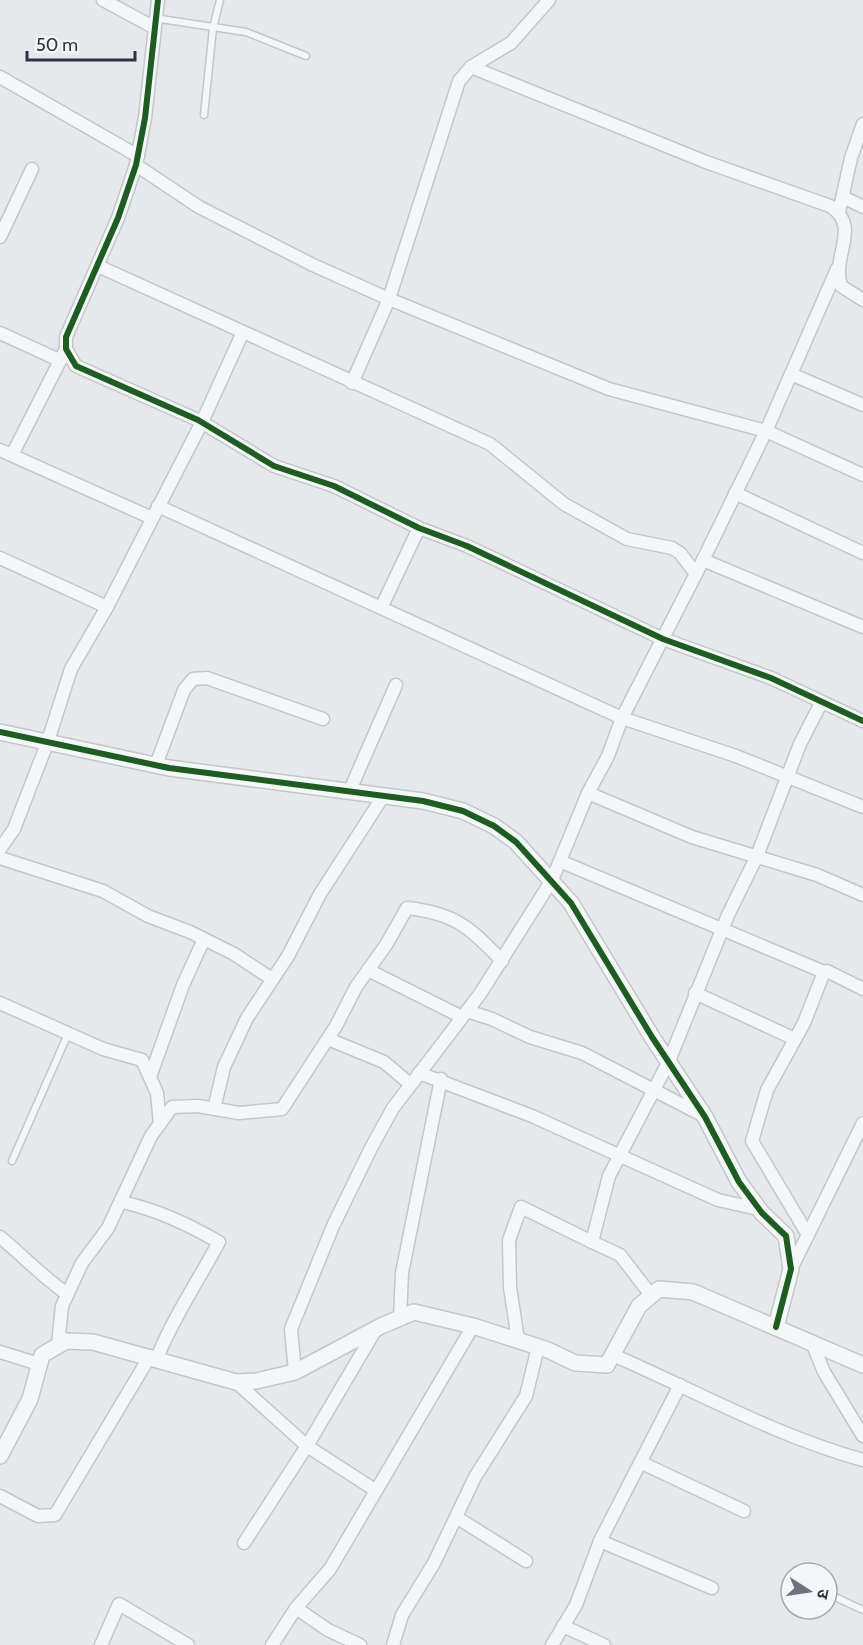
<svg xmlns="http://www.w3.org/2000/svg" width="863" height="1645" font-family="Cabin,'Noto Sans Devanagari',sans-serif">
	<rect width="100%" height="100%" fill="#e6e8ea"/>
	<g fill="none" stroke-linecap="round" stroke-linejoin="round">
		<defs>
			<g id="service">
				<path d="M 154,18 L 246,32 L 306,56"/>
				<path d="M 204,115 L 213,28 L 220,0"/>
				<path d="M 12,1161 L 68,1034"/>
				<path d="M 835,1597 L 863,1610"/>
			</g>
			<g id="minor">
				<path d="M 103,0 L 153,27"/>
				<path d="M 158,0 L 145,118 L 136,165 L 118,218 L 66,337 L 66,349 L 76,366 L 198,420 L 274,466 L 334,486 L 419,528 L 467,546 L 663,639 L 771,678 L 863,721"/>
				<path d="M 471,67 L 706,162 L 830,206 C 862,227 831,255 841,286 L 863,300"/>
				<path d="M 0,77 L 138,156"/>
				<path d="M 136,165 L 199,207 L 313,265 L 389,299 L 609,389 L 766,431 L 863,475"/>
				<path d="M 843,197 L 863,207"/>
				<path d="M 839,212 L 851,158 L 863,124"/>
				<path d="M 0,237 L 32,169"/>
				<path d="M 98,266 L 490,444 L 564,504 L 627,539 L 672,548 L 680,553 L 696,574"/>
				<path d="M 0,333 L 59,360"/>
				<path d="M 791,374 L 863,405"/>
				<path d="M 352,383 L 389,299 L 459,81 L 471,67 L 511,43 L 549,0"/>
				<path d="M 0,450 L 152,518"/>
				<path d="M 12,455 L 66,349"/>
				<path d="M 735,493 L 863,553"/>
				<path d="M 158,506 L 622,718 L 736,756 L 863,807"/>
				<path d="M 0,558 L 107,607"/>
				<path d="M 703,560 L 766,431 L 837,269"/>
				<path d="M 381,608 L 419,528"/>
				<path d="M 156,765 L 184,690 L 193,679 L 207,678 L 323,719"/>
				<path d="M 350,790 L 396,685"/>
				<path d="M 588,793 L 608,756 L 622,718 L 703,560 L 863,627"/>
				<path d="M 0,849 L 14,829 L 48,741 L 71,669 L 107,607 L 202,422 L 243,332"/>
				<path d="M 0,858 L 103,891 L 148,916 L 190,932 L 234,954 L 272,979"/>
				<path d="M 562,862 L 824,972 L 804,1023 L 767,1090 L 752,1141 L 808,1235"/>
				<path d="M 368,970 L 462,1017"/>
				<path d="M 824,972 L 827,971 L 863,989"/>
				<path d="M 695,993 L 795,1039"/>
				<path d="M 0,1003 L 103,1049 L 142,1060 L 157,1093 L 160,1124"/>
				<path d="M 467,1011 L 492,1019 L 530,1037 L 582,1053 L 704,1116"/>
				<path d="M 328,1039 L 384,1062 L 410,1084"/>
				<path d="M 419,1073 L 532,1116 L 718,1200 L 758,1209"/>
				<path d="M 150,1077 L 183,985 L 204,939"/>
				<path d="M 214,1109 L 224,1067 L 247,1018 L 288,956 L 320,894 L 384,795"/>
				<path d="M 122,1202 C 158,1210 187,1224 219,1242 C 199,1279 172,1320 157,1358"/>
				<path d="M 0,1237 C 23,1256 43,1277 67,1294"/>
				<path d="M 791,1269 L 863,1123"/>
				<path d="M 651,1295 L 620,1255 L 592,1242 L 609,1176 L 669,1061 L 728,915 L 757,856 L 800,744 L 821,703"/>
				<path d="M 400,1318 L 402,1273 L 441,1079"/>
				<path d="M 518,1340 L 510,1287 L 509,1240 L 521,1207 L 592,1242"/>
				<path d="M 812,1343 L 824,1372 L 863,1436"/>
				<path d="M 58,1345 L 62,1306 L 82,1263 L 108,1228 L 151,1136 L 172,1107 L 198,1106 L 239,1113 L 282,1109 L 336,1026 L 356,987 L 386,945 L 407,908 C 454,913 470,927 502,961"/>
				<path d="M 0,1352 L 39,1364"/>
				<path d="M 613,1355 C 696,1391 776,1436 863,1460"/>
				<path d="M 295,1372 L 291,1329 L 333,1226 L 371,1148 L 393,1108 L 480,994 L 552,880 L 588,793 L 692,837 L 817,875 L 863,895"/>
				<path d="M 236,1382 L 307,1446 L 375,1490"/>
				<path d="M 642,1463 L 744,1511"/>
				<path d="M 0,1496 L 38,1516 L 55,1515 L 150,1356"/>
				<path d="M 456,1517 L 526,1561"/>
				<path d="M 600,1541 L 712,1588"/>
				<path d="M 244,1543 L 307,1446 L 376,1329"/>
				<path d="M 296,1608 L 328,1630 L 360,1645"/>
				<path d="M 563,1626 L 604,1645"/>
				<path d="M 101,1645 L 119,1604 L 188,1645"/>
				<path d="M 272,1645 L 296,1608 L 330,1569 L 473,1326"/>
				<path d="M 393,1645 L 402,1615 L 434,1563 L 475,1477 L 526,1396 L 538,1347"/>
				<path d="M 552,1645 L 576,1605 L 600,1541 L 680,1385"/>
			</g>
			<g id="tertiary">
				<path d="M 0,732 L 169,768 L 423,801 L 463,811 L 494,826 L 516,842 L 571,903 L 652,1037 L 705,1117 L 739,1182 L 762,1213 L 786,1236 L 791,1269 L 776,1327"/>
				<path d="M 0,1456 L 30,1399 L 42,1355 L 66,1341 L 93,1342 L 236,1382 L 256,1381 L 295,1372 L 381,1326 L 414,1312 L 473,1326 L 548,1350 L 575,1363 L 607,1365 L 639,1306 L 659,1289 L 693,1292 L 863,1365"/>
			</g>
		</defs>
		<use href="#service" stroke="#c4c6c8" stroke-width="9"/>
		<use href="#minor" stroke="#c4c6c8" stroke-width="15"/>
		<use href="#tertiary" stroke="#c4c6c8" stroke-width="18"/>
		<use href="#service" stroke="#f5f6f7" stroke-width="6"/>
		<use href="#minor" stroke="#f5f6f7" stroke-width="12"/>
		<use href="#tertiary" stroke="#f5f6f7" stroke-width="15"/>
		<defs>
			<g id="cycleway">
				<path d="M 158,0 L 145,118 L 136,165 L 118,218 L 66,337 L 66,349 L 76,366 L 198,420 L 274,466 L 334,486 L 419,528 L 467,546 L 663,639 L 771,678 L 863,721"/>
				<path d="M 0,732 L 169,768 L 423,801 L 463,811 L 494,826 L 516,842 L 571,903 L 652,1037 L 705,1117 L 739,1182 L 762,1213 L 786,1236 L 791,1269 L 776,1327"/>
			</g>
		</defs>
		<use href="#cycleway" stroke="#f4f6f9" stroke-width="10"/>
		<use href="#cycleway" stroke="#1b5e20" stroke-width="6"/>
	</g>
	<g transform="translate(809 1591) rotate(102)"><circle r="28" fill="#f4f6f9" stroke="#a4a8b1" stroke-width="1.5"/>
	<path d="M0-4.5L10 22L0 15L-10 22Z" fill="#6c737f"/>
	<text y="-9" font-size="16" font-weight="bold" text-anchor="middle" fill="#2b3445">उ</text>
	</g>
	<path d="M27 51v9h108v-9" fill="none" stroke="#2b3445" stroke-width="3"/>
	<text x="36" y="51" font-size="18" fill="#2b3445" stroke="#f4f6f9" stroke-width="4.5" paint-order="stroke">50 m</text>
</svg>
